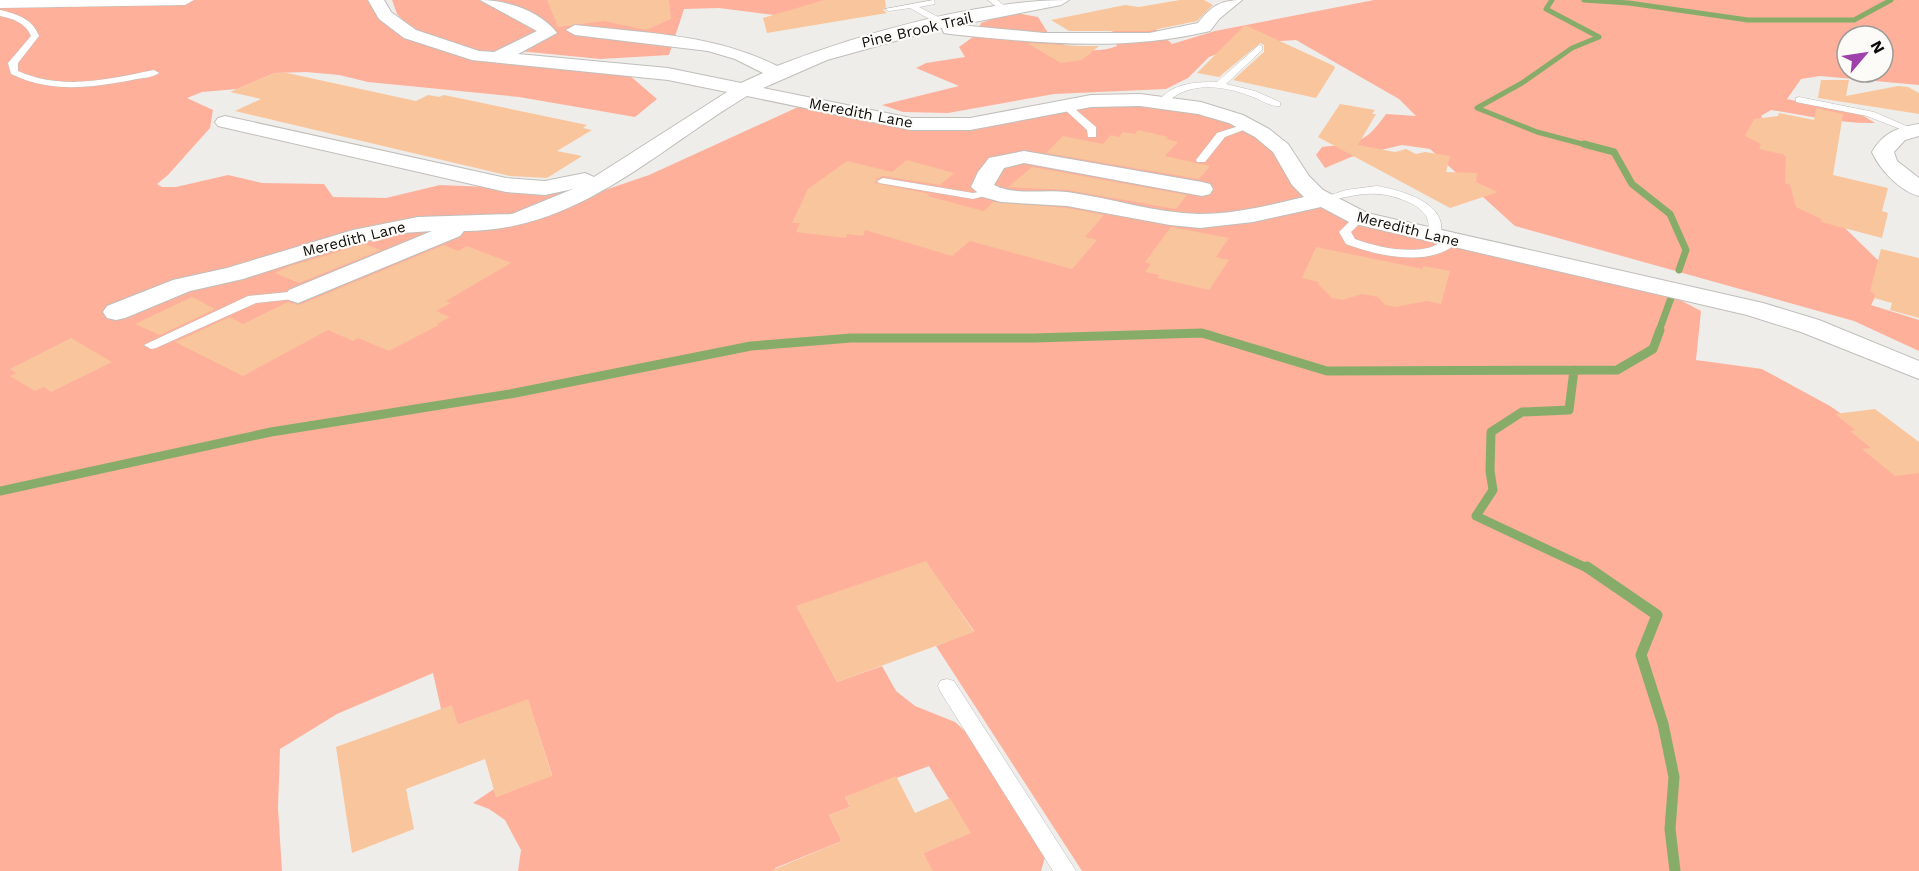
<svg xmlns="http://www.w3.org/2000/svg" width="1919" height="871" font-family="'Work Sans',sans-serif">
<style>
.green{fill:#feb09b;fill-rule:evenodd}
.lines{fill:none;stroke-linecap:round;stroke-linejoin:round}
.stream-far3{stroke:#87ac6a;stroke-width:5}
.stream-far2{stroke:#87ac6a;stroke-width:7}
.stream-far1{stroke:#87ac6a;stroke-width:9}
.stream{stroke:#87ac6a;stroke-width:11}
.building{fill:#f9c59d}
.lane-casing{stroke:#c0beba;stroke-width:1}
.street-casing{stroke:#c0beba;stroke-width:2}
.secondary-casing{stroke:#c0beba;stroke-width:1}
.lane{fill:#fff;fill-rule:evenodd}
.street{fill:#fff;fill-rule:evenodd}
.secondary{fill:#fff;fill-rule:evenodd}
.labels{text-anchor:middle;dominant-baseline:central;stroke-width:4.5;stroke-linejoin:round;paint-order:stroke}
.far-street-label{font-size:15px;fill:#0c0c0a;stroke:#fdfbf7}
</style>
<rect width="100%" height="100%" fill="#efede9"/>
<path class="green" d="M0,0h376l9,15 64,33 173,21 35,30 -22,18 -116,-20 -151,-15 -29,-7 -33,-3 -31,1 -38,16 -35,3 -15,6 26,12 -3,18 -42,47 -11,9 5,3h14l52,-12 34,8 62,1 9,13 53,1 54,-13 159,7 50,-17 160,-73 127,23 188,-25 112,19 105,92 305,71 55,29 -5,49 66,9 68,37 89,61v404h-837l-146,-225 38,-15 -48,-69 -129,44 40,76 45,-16 14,25 19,15 40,16 21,19 69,116 -4,14h-109l-9,-18 47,-20 -41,-67 -84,31 5,10 -21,8 13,26 -67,27 1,3h-258l3,-21 -16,-30 -16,-11 -16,-6 21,-14 2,8 56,-22 -24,-75 -70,25 -17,-16 -8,-36 -96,41 -57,35 -2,59 4,63h-282z
M392,0h457l-75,15 -55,-7 -35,1 -15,46 -68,4 -93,-9 -24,3 -52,-14 -23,-12 -12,-13z
M1374,0h545v85l-99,-9 -19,3 -14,20 75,16 13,8c-36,1 -69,-8 -104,-13l-10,6 47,76 81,79 -18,34 48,15v31l-65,-30 -339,-95 -85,-77 -28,-4 -51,12 -26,11 -9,-13 6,-8c35,-4 43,-3 64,-33l30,2 -17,-17 -103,-59 -30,2 -38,8 -19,7 -21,21 -22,11 -112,5 -106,19 -45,-1 -21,-7 77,-19 -43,-18 10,-5 39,-6 -6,-10 18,-13 4,-11 30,-11 27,5 15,24c22,7 41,14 64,5l-6,-14c33,-14 36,-13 61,12l43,-13zM1847,36h36v36h-36z"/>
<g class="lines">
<path class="stream-far3" d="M1552,0l-6,9 53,28 -27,11 -50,35 -45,25 60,24 53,14
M1584,0l45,3 119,17h106l37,-20"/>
<path class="stream-far2" d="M1584,144l30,8 18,32 38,30 16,36 -7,20
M1659,331l12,-33"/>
<path class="stream-far1" d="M1574,370l-5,40 -47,2 -31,20 -1,39 3,19 -17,26 113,53
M0,491l271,-59 239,-38 241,-48 100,-8h183l168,-5 125,38 290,-1 36,-21 7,-19"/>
<path class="stream" d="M1587,567l70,48 -16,40 22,69 11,53 -4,52 5,42"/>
</g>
<path class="building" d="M547,0h122l2,19 -25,11 -42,-9 -46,6z
M824,0h61l1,7 -3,3 4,3 -120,20 -4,-15z
M1180,0h24l9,5 -16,16 -48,10h-80l-18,-11 74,-15 14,2z
M1245,25l89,41 1,2 -19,30 -83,-18 31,-28v-7l-4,-2 -41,34 -22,-4z
M1027,43l53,3h19l-17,14 -21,3z
M275,73h12l129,28 12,-6 11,2 5,-2 143,30 -4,3 9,2 -35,21 25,5 -35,22 -37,-2 -275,-65 26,-12 -31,-7z
M1821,80h28l-3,16 52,-10 10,1 11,6v21l-101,-16z
M1340,104l35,6 -3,4h4l-18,31 37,7 11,-3 10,5 9,-2 25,4 -4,16 31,1 -1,9 22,10 -48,16 -132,-71z
M1816,108l27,6 -10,61 55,13 -6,23 6,2 -6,25 -61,-16v-3l-25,-12 -6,-22 -5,-2 1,-28 -27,-6 2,-5 -16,-8 9,-17 24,-3 1,-3 35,7z
M1138,130l30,7 -2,2 12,3 -13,14 45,10 -11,13 -153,-26 17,-17 40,8 8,-9 8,2 4,-5 12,2z
M907,160l47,13 -14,12 -57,-9 -7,3 -1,4 55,11 -3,2 57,15 9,-9 74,6 37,7 -19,22 12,3 -25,29 -102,-28 -18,15 -87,-26 -2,6 -16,-2 -1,4 -50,-6 4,-9h-8l16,-34 39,-28 45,11z
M1032,167l155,28 -11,14 -109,-19 -59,-3z
M1171,227l58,11 -13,19 13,3 -20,30 -51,-12 1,-3 -14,-3 6,-8 -6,-2z
M365,244l16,6 -82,33 -24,-10 15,-7z
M444,245l14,6 9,-5 44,17 -65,38 5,2 -15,8 14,6 -13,7 2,1 -50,26 -31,-13 -5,3 -25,-11 -85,46 -68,-34 55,-25 13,7 45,-22 11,3z
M1316,247l107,22v-3l27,5 -9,33 -14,-3 -32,6 -10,-2 -7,-8 -16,-3 -19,6 -11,-2 -14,-14 1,-2 -17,-4z
M1881,249l38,9v60l-29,-8 2,-7 -18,-5 1,-4 -5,-3z
M192,297l23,12 -55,26 -25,-11z
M71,338l41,24 -61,30 -7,-5 -9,4 -25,-15 6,-3 -6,-4z
M1875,409l44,33v31l-24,3 -33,-27 9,-1 -21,-17 5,-1 -20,-16z
M926,561l48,71 -137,50 -41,-76z
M528,699l24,77 -56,21 -11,-38 -79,30 8,40 -62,24 -16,-106 116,-42 6,20z
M896,776l19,37 35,-15 21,35 -48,20 10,18h-163l72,-30 -13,-26 21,-8 -5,-10z"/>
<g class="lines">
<defs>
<path id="lane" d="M934,0l1,4 -16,3 25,13v4h-6l-28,-16 -21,3 -4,-2z
M988,0h9l13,10 -7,2z
M0,10c17,4 33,9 39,26l-21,27v8c45,20 90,8 136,-1l5,3c-7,5 -19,5 -27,7 -43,8 -81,13 -121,-6l-3,-11 23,-27c-5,-13 -19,-18 -31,-20z
M1259,45l3,1v4l-36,34 29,7 25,11v4c-10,1 -20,-7 -30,-10 -28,-11 -62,-15 -85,8l-8,-2c16,-19 36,-20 60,-20z
M1799,97l75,15 44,19 -5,3 -46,-18 -71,-14v-4z
M1062,103h6l28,24v10h-8l-1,-7 -25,-23z
M1245,124l9,2 -29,11 -20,25h-8l-1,-2 21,-27z
M883,178l90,15 17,-3 6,3 -23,6 -94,-16 -2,-2z
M1377,186c24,4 76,18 62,53h-8c-3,-7 -1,-16 -5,-23 -5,-8 -14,-13 -23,-16 -29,-12 -53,-4 -82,3l-6,-3 31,-10z
M1359,215l6,3 -14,14 4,7c22,8 49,14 73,9 10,-3 17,-9 26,-12l6,4c-27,29 -82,16 -114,4l-7,-12 16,-16z
M298,291l5,1v6l-47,5 -100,45 -5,1 -7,-4 104,-49z
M947,679l7,2 122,190h-23l-113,-180 -2,-5 2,-5z"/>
<path id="street" d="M368,0h16l7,12 25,18 63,21 15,1 43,-21 -57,-31c26,0 61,11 77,33l-39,21 150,14 73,15 22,-10 -28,-14 -27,-8 -133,-16 -9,-5 9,-5c69,8 139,9 202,41 85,-33 202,-66 292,-66l-8,5 -102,20 85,8h105l49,-10c13,-17 23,-23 44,-23l-23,19 -9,12c-86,21 -173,12 -260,3l-6,-1 -2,-5 -115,32 -64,28 148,30h59l121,-23 49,-1 61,8 42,13 26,14 19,15 21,32 14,14 44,23 396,90 56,17 100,41v18l-118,-47 -54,-17 -396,-92 -30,-16 -68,15 -53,6 -30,-3 -103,-19 -66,-4 -18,-5 -12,-10 7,-15 11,-14 35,-7 178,31 8,2 3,5 -3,5 -8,2 -178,-33 -20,5 -10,17c21,11 50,4 73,7 44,6 88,21 132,22 36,0 71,-9 105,-17l-12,-12 -19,-33 -18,-15 -26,-14 -31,-9 -58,-8 -49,1 -121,23h-59l-164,-34c-92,55 -169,135 -283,135l-4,5 -162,67 -9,-3 -4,-5 4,-5 143,-59 -30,2 -53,12 -106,34 -53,12 -65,27 -9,2 -9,-2 -4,-6 4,-6 66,-26 54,-12 126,-38 65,-13 94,-3 61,-25 -28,6 -39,-3 -288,-66 -3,-4 3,-4 7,-2 281,62 39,3 40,-8 9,4 133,-85 -59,-12 -196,-20 -68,-22 -25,-19z
M1919,124v12l-14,4 -11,12 3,9 22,17v18c-19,-5 -39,-26 -47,-44 11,-19 26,-25 47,-28z"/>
<path id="secondary" d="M0,0h194l-9,5 -185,3z"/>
</defs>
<use href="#lane" class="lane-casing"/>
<use href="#street" class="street-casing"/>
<use href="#secondary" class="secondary-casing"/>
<use href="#lane" class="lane"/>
<use href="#street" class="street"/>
<use href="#secondary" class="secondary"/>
</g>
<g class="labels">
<g class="far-street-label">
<text transform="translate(917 30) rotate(-13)">Pine Brook Trail</text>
<text transform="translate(861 113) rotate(11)">Meredith Lane</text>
<text transform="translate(1408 229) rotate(14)">Meredith Lane</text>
<text transform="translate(354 239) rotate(-14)">Meredith Lane</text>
</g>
</g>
<g transform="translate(1865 54) rotate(61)"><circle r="28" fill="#fdfbf7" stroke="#9d9b98" stroke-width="1.5"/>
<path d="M0-4.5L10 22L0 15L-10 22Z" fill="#9e41ab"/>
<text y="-9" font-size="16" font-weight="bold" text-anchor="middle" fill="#0c0c0a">N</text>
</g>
</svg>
